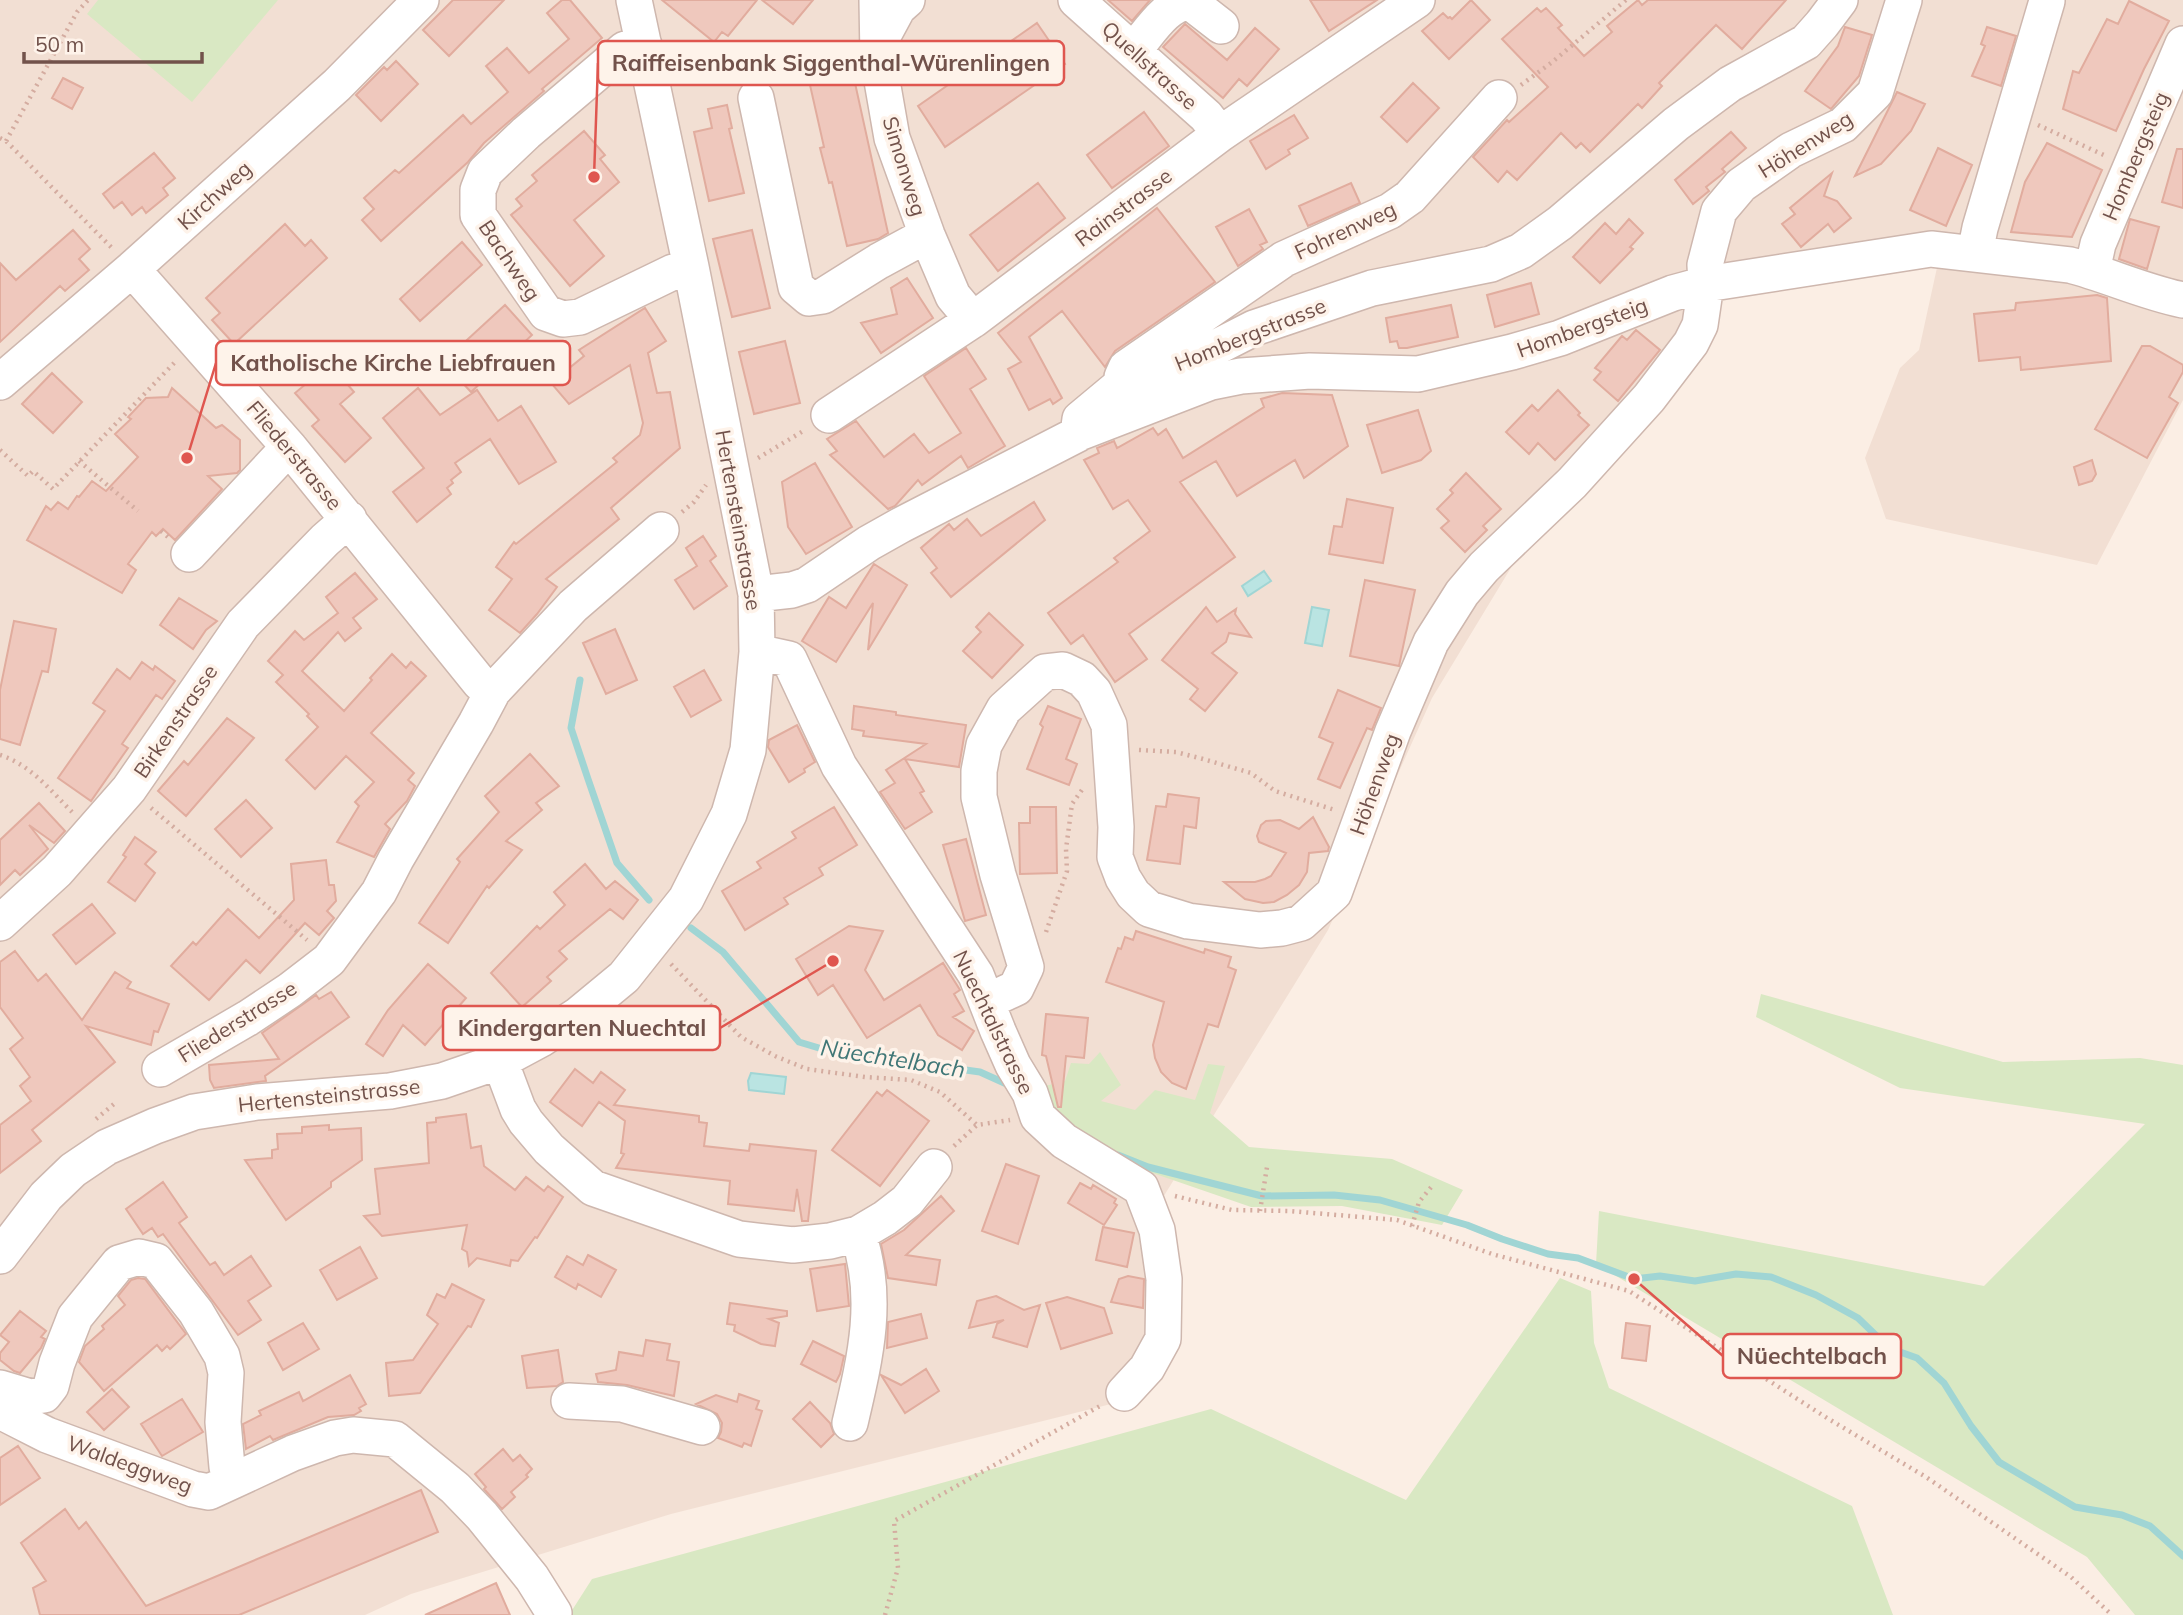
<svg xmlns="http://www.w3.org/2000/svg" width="2183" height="1615" font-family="Mulish,sans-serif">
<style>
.residential{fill:#f2dfd3}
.green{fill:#d9e8c3}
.water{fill:#bae4e2;stroke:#a0d5d4;stroke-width:2}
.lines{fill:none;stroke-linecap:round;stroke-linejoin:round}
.stream{stroke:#a0d5d4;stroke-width:7}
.building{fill:#efc8bd;stroke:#e1ac9e;stroke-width:2}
.minor-casing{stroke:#ceb7ae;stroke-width:38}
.path{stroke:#d4aca0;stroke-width:4.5;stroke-dasharray:2 5;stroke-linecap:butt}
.minor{stroke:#fff;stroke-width:35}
.labels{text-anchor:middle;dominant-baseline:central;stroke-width:7;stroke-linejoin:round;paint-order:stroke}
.street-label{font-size:21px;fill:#72524b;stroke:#fef3ea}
.water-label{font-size:23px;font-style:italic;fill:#407777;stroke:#fef3ea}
.leader{fill:none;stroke:#df564f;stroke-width:2.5}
.callout-dot{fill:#df564f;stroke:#fef3ea;stroke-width:2.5}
.callout{fill:#fef3ea;stroke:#df564f;stroke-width:2.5}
.callout-label{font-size:23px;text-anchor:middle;font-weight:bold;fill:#72524b}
</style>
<rect width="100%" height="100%" fill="#fbeee4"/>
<path class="residential" d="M0,0h2183v400l-86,165 -211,-46 -21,-61 35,-90 19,-18 19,-87 -211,27 -33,69 -182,207 -80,132 -104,232 -166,269 14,133 -29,63 -476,119 -260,80 -46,21h-365z"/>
<path class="green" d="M98,0h180l-86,102 -105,-88z
M1761,994l242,68 137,-4 43,7v550h-48l-48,-58 -491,-293 3,-53 385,75 161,-162 -245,-36 -144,-71z
M1100,1052l21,33 -20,16 34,9 20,-20 40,10 13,-36 17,2 -15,47 39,34 143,12 71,31 -21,35 -100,-19 -91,1 -113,-39 -79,-48 -14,-34 20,-5 6,-18 18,1z
M1560,1278l31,13 3,52 15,45 243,118 41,109h-1324l23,-36 619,-170 195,91z"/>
<path class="water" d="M1264,571l7,10 -23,15 -6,-10z
M1312,607l17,3 -7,36 -17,-3z
M751,1073l35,4 -2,17 -35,-4 -1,-9z"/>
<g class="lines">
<path class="stream" d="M580,680l-9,48 17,51 29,84 32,37
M691,928l32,24 76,90 30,9 151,21 31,14
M1118,1155l30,12 114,29 72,-1 46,5 87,25 35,14 46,15 30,4 56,21 26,-3 35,5 41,-7 35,3 45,18 42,23 31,30 28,10 27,25 27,43 28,36 76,45 47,8 28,11 33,30"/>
</g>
<path class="building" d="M453,0h51l-55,56 -26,-26z
M562,0h8l32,38 -60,51 2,2 -60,52 -16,19 -87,79 -19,-21 12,-11 -10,-11 31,-28 4,3 64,-58 8,9 37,-32 -22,-26 21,-18 22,25 40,-34 -22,-26z
M662,0h95l-29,36 -6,-4 -8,10z
M762,0h51l-20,24z
M1108,0h42l-18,21z
M1310,0h67l-48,31z
M1471,0l19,20 -41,39 -27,-28 21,-18 5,5 2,-1 2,2z
M1638,0l4,5 6,-5h138l-44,49 -26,-24 -57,58 3,3 -20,22 -4,-4 -48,48 -9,-9 -5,5 -15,-15 -44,47 -10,-9 -9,11 -25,-25 34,-37 2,2 39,-35 -46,-48 35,-31 4,4 5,-4 16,17 -4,3 26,28 28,-24 -5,-6z
M2129,1l40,20 -25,48 -28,62 -53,-22 10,-38 6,2 28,-54 11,5z
M1037,23l28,41 -120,83 -27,-41z
M1185,24l42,36 28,-32 24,21 -32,37 -8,-7 -16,19 -60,-51z
M1845,27l27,8 -13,41 -28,33 -26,-18 33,-45z
M1987,27l29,9 -15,50 -29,-10 13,-30 -4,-2z
M396,61l22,23 -37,37 -25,-26 28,-28 3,3z
M853,74l35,159 -10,6 -31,7 -15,-64 -3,1 -9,-35 4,-1 -14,-62z
M63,78l20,10 -11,21 -20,-11z
M1413,83l26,25 -32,34 -26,-25z
M1897,92l28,12 -14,27 -30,33 -26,12z
M727,105l5,23 -3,1 15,64 -35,8 -15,-69 18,-4 -4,-19z
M1144,112l25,34 -57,42 -25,-33z
M1294,115l14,23 -20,12 2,4 -24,15 -16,-28z
M584,131l21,24 -5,4 19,23 -45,38 30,36 -34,30 -59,-71 11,-9 -6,-7 21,-18 -5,-6z
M1731,132l15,16 -24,21 3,3 -19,15 3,4 -16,13 -18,-24z
M2047,143l55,27 -30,67 -61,-5 14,-50z
M1938,148l34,17 -26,61 -36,-16z
M2177,149h6v59l-21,-6z
M154,153l21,25 -12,10 5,7 -22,18 -4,-6 -10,8 -10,-13 -8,6 -11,-14z
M1832,173l-8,23 13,5 14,17 -17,14 -6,-8 -27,23 -19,-23 13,-10 -5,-6z
M1038,183l27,35 -67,53 -28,-36z
M1351,183l9,20 -52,23 -9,-20z
M1157,208l58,74 -100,69 -10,16 -43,-56 -33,26 33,61 -9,6 -3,-5 -21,11 -21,-41 13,-7 -23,-29z
M1249,209l18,33 -7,3 3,4 -25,17 -22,-39z
M1629,219l14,14 -13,14 3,2 -33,34 -27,-26 32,-34 11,11z
M2130,219l29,8 -12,42 -28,-10z
M285,224l20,22 6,-6 16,18 -93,86 -22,-24 8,-7 -14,-15z
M73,230l17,19 -11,10 10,11 -24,21 -5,-5 -60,56v-79l16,17z
M752,230l18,78 -38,9 -19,-78z
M462,242l20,23 -62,56 -20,-22z
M907,278l26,40 -52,35 -20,-30 36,-9 -6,-26z
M1531,283l8,31 -44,13 -8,-32z
M2097,295l10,3 4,63 -90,9 -1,-13 -41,4 -5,-47 41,-4 1,-7z
M505,305l27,30 -61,57 -28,-30z
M1451,305l7,32 -51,11h-8l-2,-7 -7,1 -4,-24z
M645,308l21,33 -18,12 9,40 13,-1 10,56 -69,60 8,11 -73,60 11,8 -20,27 -17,19 -31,-23 23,-31 -16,-12 18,-25 2,2 101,-82 -4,-4 27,-23 3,-12 -13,-58 -61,39 -18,-21 33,-27 -5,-6z
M1636,330l24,20 -42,51 -24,-21 7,-8 -6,-4 27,-32 5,4z
M785,341l15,62 -46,11 -15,-62z
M2142,346h8l33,19v7l-14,25 9,6 -31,55 -52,-29z
M966,348l20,31 -16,10 35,57 -37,22 -7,-12 -39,29 -4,-5 -23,26 -7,3 -58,-54 7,-4 -10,-12 29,-18 28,36 30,-23 15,19 32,-20 -37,-57z
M330,364l24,28 -14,12 31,34 -26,24 -33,-36 7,-6 -24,-27z
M52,373l30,29 -29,31 -31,-29z
M172,388l44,40 6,-3 18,15v30l-3,3 -29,3 14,13 -47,51 -12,-11 -7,7 -4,-4 -24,32 8,6 -14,23 -95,-53 19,-34 5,4 7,-8 10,7 9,-13 2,1 13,-16 14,10 32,-34 -23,-23 16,-15 -3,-2 18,-19 22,-1z
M418,388l22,27 37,-25 21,31 23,-15 35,56 -37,22 -29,-45 -35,24 6,9 -10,8 2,3 -6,5 4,6 -34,28 -24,-30 31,-24 -41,-50z
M1558,390l22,23 -2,2 11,10 -34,35 -17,-17 -9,11 -23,-22 26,-27 6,6z
M1282,393l50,2 16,51 -44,32 -9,-18 -58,36 -21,-35 -36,21 55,75 -106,77 18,25 -32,23 -32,-47 -12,9 -23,-31 70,-51 -4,-4 36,-27 -22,-31 -15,9 -29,-49 15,-7 -2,-5 17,-7 3,7 36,-20 5,7 8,-6 17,29 81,-51 -3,-8z
M1418,410l13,41 -10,9 -39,13 -15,-48z
M2092,460l4,14 -4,7 -13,4 -5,-18z
M815,463l37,64 -46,27 -18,-27 -6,-45z
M1466,473l35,36 -18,17 4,4 -22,22 -24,-24 8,-7 -12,-12 16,-16 -3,-3z
M1347,499l46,9 -10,55 -54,-9 5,-28 8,1z
M1034,502l11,18 -94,77 -20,-24 6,-5 -16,-20 28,-24 5,6 13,-11 14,17z
M703,536l13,20 -6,5 17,25 -33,23 -19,-29 22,-14 -11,-18z
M874,564l33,21 -39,65 5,-47 -37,59 -34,-21 27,-44 17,11z
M355,573l22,26 -24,19 8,10 -16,13 -7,-9 -36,39 42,40 28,-31 -2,-2 22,-24 14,14 5,-6 15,14 -55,57 43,40 -6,7 7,6 -8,15 -22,23 5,5 -16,28 -37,-15 22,-36 -4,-4 19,-20 -28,-26 -31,33 -29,-29 32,-33 -11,-11 2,-2 -33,-32 7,-7 -15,-14 27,-30 9,9 34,-27 -12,-16z
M1365,580l50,10 -16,76 -49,-10z
M179,598l38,23 -11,9 -13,19 -33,-24z
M1206,607l11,15 19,-13 -1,5 16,23 -22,-4 -3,9 -14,11 25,20 -32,38 -15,-12 8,-10 -36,-29z
M989,613l34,32 -31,33 -29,-27 18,-19 -5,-5z
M14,621l42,8 -8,43 -6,-1 -22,74 -20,-6v-49z
M615,629l22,51 -31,14 -23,-51z
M142,662l11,8 2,-4 20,15 -13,18 -6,-4 -34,49 6,4 -37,53 -33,-23 47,-67 -12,-8 24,-34 13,10z
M704,670l17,30 -30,17 -17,-30z
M1338,690l43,18 -9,22 -5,-2 -27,60 -22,-9 15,-36 -14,-6z
M854,706l42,6v3l70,10 -7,42 -54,-8 19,32 -4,2 12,19 -27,17 -25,-37 15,-9 -9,-13 40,-26 -63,-8 1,-5 -12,-2z
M1048,706l33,13 -15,40 11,5 -8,21 -42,-16 16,-42 -3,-3z
M227,718l27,20 -68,78 -28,-25 26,-30 4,4z
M797,725l18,37 -11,7 1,3 -16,10 -21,-35 1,-7z
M530,754l29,32 -23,17 6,7 -36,31 16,9 -33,38 -2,-2 -39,57 -29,-20 41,-61 -3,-3 42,-47 -14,-16z
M1168,794l31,4 -3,30 -12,-2 -4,38 -33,-4 9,-54 10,1z
M246,800l26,28 -31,29 -26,-28z
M39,803l26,28 -11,12 -25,-18 19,24 -28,26 -5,-5 -15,15v-45z
M834,807l23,38 -38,23 4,7 -39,23 4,6 -43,26 -23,-39 39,-23 -4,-6 39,-24 -4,-6z
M1030,807h26l1,66 -37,1 -1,-51h11z
M1313,817l16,30 -1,4 -19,2 -2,19 -8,13 -12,10 -13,7 -11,1 -18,-4 -21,-17h31l10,-3 6,-3 15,-23 -27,-11 -2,-6 4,-11 5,-4 14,-1 19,9z
M135,837l21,15 -11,12 10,9 -20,28 -27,-19 18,-25 -3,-2z
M966,839l20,76 -21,6 -22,-76z
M326,860l3,25h5l2,16 -9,10 7,7 -15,17 -14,-12 -45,50 -14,-13 -37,40 -38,-34 22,-24 3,3 32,-36 31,29 35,-38 -3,-36z
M585,864l21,25 9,-8 23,19 -15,19 -13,-10 -51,42 8,8 -20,18 4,4 -29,26 -31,-34 46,-47 3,3 25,-24 -11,-13z
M92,904l23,29 -39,31 -23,-29z
M849,926l34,5 -18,39 19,30 59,-37 17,27 -6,4 10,17 -11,6 21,14 -12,19 -24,-15 -18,-30 -53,33 -34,-53 -15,10 -22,-36z
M1136,931l68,22 1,-4 26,8 -3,10 8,3 -18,57 -10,-3 -22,65 -14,-6 -11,-11 -6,-14 -2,-13 11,-43 -58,-20 12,-34 3,1 4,-12 8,3z
M15,951l23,30 8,-7 36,46 33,-48 16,10 -4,6 42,16 -11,28 -4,-1 -3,14 -65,-19 29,36 -83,68 9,11 -41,32v-48l31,-24 -11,-15 10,-9 -20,-28 13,-11 -23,-31v-45z
M428,964l38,34 -41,47 -22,-20 -20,31 -17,-12 22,-34z
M331,992l18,25 -84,59 1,5 -52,7 -4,-8 -1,-15 70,-6 -17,-26 54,-38 3,4z
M1046,1014l42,4 -4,40 -18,-2 -5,51h-3l-12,-51 -4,-1z
M575,1069l18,14 8,-11 24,18 -11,15 85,11v6l8,1 -3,23 45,5 1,-7 66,7 -8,70h-6l-5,-32 -3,22 -66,-7 2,-23 -114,-13 8,-14 -3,-1 4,-32 -26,-19 -17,24 -32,-24z
M887,1090l42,31 -49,65 -48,-36 45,-58 5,4z
M466,1114l5,34 10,-2 3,20 31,24 11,-13 18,14 4,-5 15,11 -26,41 -2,-1 -17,24 -7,-1 -1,6 -33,-8 -8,8 -2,-14 -5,-3 5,-24 -85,11 -18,-20 16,-2 -5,-45 54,-6 -2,-40 9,-1v-4z
M329,1125v5l32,-2 1,32 -31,22v5l-45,33 -41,-60 27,-2v-8l6,-1 -1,-15 25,-1v-6z
M1006,1164l33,12 -21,68 -36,-13z
M163,1182l24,35 -8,6 31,42 5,-3 9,13 27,-19 20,30 -23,15 13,19 -23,15 -75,-101 -5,3 -6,-9 -9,6 -17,-25z
M1080,1183l11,6 2,-4 23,14 -2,4 3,2 -13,20 -36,-22z
M941,1196l13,15 -48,44 34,5 -4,25 -48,-7 -7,-34 23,-14z
M1103,1227l31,6 -7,34 -31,-7z
M360,1247l17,31 -40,22 -17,-30z
M588,1255l28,15 -15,27 -23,-13 -2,5 -21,-12 12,-21 16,9z
M845,1264l4,42 -32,5 -7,-42z
M1128,1276l16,3 -1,29 -32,-6 8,-23z
M138,1278l7,1 41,55 -16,15 -3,-3 -5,5 -5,-6 -53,46 -25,-29 6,-16 19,-17 -2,-3 23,-21 -7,-9 13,-16z
M452,1284l32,16 -13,27 -3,-1 -48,67 -31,3 -3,-33 27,-3 25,-36 -11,-9 10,-21 8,4z
M996,1296l28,14 16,-5 -13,42 -34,-10 4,-13 7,-4 -35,8 8,-27z
M1067,1297l37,11 8,25 -51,16 -15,-46z
M730,1303l57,8v5l-18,3 10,4 -4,23 -14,-2 -27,-13 1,-6 -8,-1z
M20,1311l26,20 -5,6 4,2 -4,9 -21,25 -6,-2 -14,-11v-7l9,-11 -9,-7z
M921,1314l6,24 -40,10 1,-26z
M303,1323l16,26 -36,21 -15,-27z
M1626,1323l24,3 -4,35 -24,-3z
M646,1340l24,4 -3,16 12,2 -5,34 -47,-11 -29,-3 -2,-8 20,-4 3,-18 24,4z
M813,1341l31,15 -4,18 -4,8 -35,-18z
M558,1350l5,32 -6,4 -30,2 -5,-32z
M926,1369l13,22 -34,22 -24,-38 20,10z
M350,1375l16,29 -7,4 2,3 -7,4 -26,2 -55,23 -3,-4 -24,13 -3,-25 18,-9 -2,-4 40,-19 4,9z
M112,1389l17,18 -25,23 -17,-18z
M739,1394l20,7 -3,8 6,2 -11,35 -7,-3 -2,4 -24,-9 3,-6 1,-9 -5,-9 -21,-10 20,-9 21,7z
M182,1399l21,33 -41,24 -21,-32z
M810,1402l20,21 4,11 -13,13 -28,-28z
M18,1446l22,32 -40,27v-47z
M503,1449l10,12 7,-6 12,14 -6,6 2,2 -17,15 4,5 -13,12 -18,-20 2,-2 -11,-13z
M421,1490l17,42 -199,83h-199l-7,-27 13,-7 -25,-38 44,-34 14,20 7,-7 60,84z
M496,1583l14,32h-85z"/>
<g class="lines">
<defs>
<path id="minor" d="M877,0l1,58 14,80 35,97 26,61 20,24
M1076,0l130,116 14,18
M644,45l-19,4 -99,84 -41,39 -7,18v25l68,98 17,6 17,-2 93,-45 18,-5
M878,45l20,-37 9,-8
M1134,50c15,-17 32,-47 56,-48l31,24
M756,98l40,189 13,11 14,-2 56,-35 48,-26
M1975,253l5,-25 67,-227
M132,269l157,178 191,236 13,8 -17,32 -80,136 -17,33 -50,68 -39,30 -42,28 -88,51
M2092,271l6,-27 85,-200
M1122,377l4,-9 158,-109 106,-48 20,-14 89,-99
M0,382l132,-113 205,-184 84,-85
M829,415l144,-95 247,-186 197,-134
M1079,433l132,-51 30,-6 69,-5 108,3 94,-22 48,-14 113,-45 33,-9 225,-35 139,16c38,10 74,27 113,35
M189,554l100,-107
M756,594l36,-4 15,-5 62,-42 32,-18 177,-91 2,-15 36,-30 95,-39 43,-22 118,-40 119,-24 30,-13 39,-28 116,-99 54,-40 76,-42 16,-18 18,-24
M757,652l32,7 50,107 137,209 22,56 15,34 17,28 8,24 26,24 77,47 16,42 7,49 -1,60 -16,29 -23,25
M493,691l80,-85 88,-76
M0,923l57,-52 72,-82 114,-165 82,-84 24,-21
M988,1001l28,-13 10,-21 -28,-92 -19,-78v-26l5,-26 20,-36 41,-37 18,-2 19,9 12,13 15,33 7,102 -1,30 8,21 10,16 16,15 39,12 72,9 22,-2 19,-5 33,-30 59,-162 38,-89 31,-49 22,-26 88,-84 77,-85 42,-55 9,-18 6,-41 -1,-19 14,-54 22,-26 50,-35 52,-25 32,-32 29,-93
M500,1061l18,48 8,13 23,27 44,39 146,51 54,6 37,-4 28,-7 27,-16 22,-17 27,-34
M0,1256l46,-60 27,-26 34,-23 48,-21 39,-14 63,-10 133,-11 52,-10 58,-20 41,-22 37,-24 46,-38 62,-78 43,-85 19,-64 9,-98 -1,-58 -65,-327 -57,-267
M0,1388l30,9 14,-2 7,-9 6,-23 18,-46 44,-54 20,-6 17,4 40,51 26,44 4,17 -3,49 4,45 6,14
M569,1401l53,3 80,23
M0,1411l47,24 146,54 16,3 84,-39 42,-15 18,-3 42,4 60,49 27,28 50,62 22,35
M850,1423c15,-64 30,-124 8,-189"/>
</defs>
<use href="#minor" class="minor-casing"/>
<path class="path" d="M1521,85l30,-22 75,-63
M2038,125l68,31
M0,138l6,3 108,109
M6,141l71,-129 11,-12
M0,450l28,26 5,-5 20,18 124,-129
M758,458l47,-28
M79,461l59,50
M682,512l12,-10 12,-17
M161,531l8,7
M1139,750l37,2 27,7 48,14 24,18 60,19
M0,755c31,10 50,35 72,57
M151,808l156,132
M1046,932l21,-61 -1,-22 6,-45 12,-17
M671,964l70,73 34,19 32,13 58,8 46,3 29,12 37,33
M96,1119l18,-15
M954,1146l23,-21 33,-5
M1175,1196l57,14 57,1 108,9 95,34 137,37 198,127 99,59 145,100 41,38
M1260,1211l7,-44
M1412,1226l7,-24 13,-16
M885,1615l13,-47 -4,-47 206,-115"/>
<use href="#minor" class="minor"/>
</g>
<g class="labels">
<g class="street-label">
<text transform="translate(1150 65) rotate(42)">Quellstrasse</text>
<text transform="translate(1805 144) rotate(-32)">Höhenweg</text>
<text transform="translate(2135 156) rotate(-67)">Hombergsteig</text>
<text transform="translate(905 166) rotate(73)">Simonweg</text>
<text transform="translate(214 195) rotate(-42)">Kirchweg</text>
<text transform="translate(1123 207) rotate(-37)">Rainstrasse</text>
<text transform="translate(1345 230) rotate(-25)">Fohrenweg</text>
<text transform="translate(510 260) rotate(56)">Bachweg</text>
<text transform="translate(1582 327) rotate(-20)">Hombergsteig</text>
<text transform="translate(1250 334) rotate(-22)">Hombergstrasse</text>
<text transform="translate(295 455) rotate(50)">Fliederstrasse</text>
<text transform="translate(739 520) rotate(80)">Hertensteinstrasse</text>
<text transform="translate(175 721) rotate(-56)">Birkenstrasse</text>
<text transform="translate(1374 784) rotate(-70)">Höhenweg</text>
<text transform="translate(237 1021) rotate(-32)">Fliederstrasse</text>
<text transform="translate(994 1022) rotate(64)">Nuechtalstrasse</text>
<text transform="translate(329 1095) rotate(-6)">Hertensteinstrasse</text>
<text transform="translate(130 1464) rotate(20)">Waldeggweg</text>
</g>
<g class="water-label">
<text transform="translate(893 1058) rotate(9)">Nüechtelbach</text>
</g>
</g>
<path class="leader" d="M594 177L598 63M187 458L216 363M833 961L720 1028M1634 1279L1723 1356"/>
<g class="callout-dot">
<circle cx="594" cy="177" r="7"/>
<circle cx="187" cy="458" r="7"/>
<circle cx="833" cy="961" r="7"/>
<circle cx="1634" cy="1279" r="7"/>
</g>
<g class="callout">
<rect x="598" y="41" width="466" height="44" rx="7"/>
<rect x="216" y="341" width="354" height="44" rx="7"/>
<rect x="443" y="1006" width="277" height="44" rx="7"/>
<rect x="1723" y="1334" width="178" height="44" rx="7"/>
</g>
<g class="callout-label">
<text x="831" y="71">Raiffeisenbank Siggenthal-Würenlingen</text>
<text x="393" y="371">Katholische Kirche Liebfrauen</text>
<text x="582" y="1036">Kindergarten Nuechtal</text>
<text x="1812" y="1364">Nüechtelbach</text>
</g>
<path d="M24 52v10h178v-10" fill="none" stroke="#72524b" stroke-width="3.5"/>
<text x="35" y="52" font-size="21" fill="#72524b" stroke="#fef3ea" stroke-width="5" paint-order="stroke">50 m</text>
</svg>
